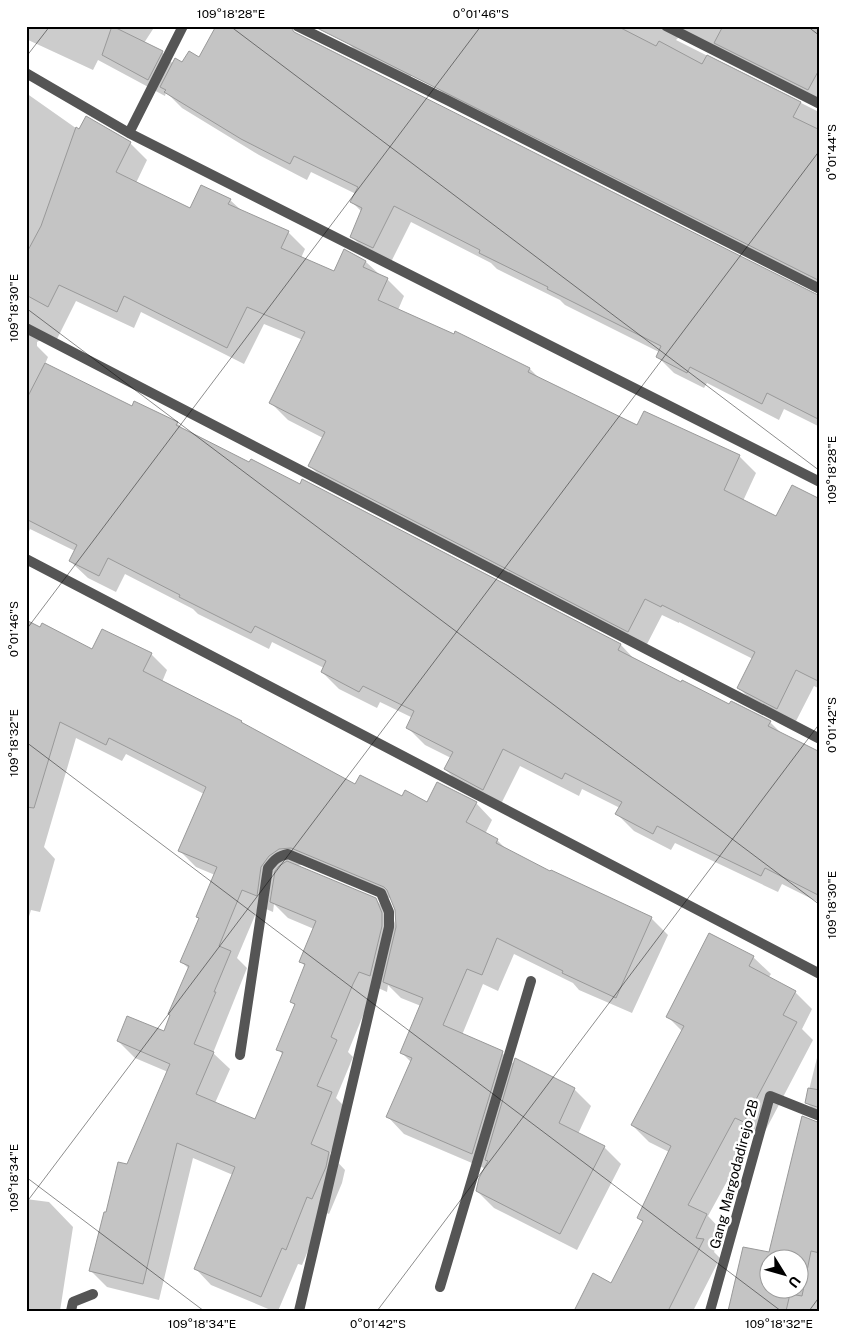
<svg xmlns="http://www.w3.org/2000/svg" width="846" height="1337" font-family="'Public Sans',sans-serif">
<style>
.shadow{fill:#0003;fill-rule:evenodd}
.building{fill:#c4c4c4;stroke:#999;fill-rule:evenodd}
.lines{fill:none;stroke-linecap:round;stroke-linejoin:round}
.minor{stroke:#555;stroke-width:10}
.ticks{fill:none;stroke:#000;stroke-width:1;stroke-opacity:0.45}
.labels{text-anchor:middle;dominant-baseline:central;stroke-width:5;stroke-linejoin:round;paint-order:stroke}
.street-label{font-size:14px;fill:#000;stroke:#fff}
.neatline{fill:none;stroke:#000;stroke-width:2}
.ticks-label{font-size:12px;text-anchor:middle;fill:#000}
</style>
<rect width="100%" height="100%" fill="#fff"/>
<path class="shadow" d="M26,26h129l-11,17 18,9 11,12 10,-1 17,-4 620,238v130l-36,-18 -5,11 -72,-37 -3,5 -30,-15 -17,-17 2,-4 -94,-47 -5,-5 -63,-31 -6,-6 -80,-41 -21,42 -22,-11 -17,-17 11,-24 -10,-10 4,-8 -45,-22 -4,8 -48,-25 -77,-47 -16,-16 -1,4 -67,-36 -5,10 -67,-31z
M435,26l-26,55 -46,-23 -16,-16z
M468,26h352v79l-140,-69 -4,4 141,71h3v177l-368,-186 -16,-16z
M26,93l54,38 50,12 17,17 -11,23 54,27 40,-10 12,11 46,21 17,17 -4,9 34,15 10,-22 21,11 14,13 7,4 17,17 -6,14 57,26 1,-3 74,36 10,10 98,48 101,29 17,17 -13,28 34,17 43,-18v189l-6,-3 -20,39 -38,-20 -17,-17 14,-29 -74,-37v1l-17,-8 -17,33 -318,-165 -17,-17 13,-28 -35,-18 -17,-17 32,-63 -39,-16 -20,40 -103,-52 -7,16 -58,-27 -21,42 -11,-5 -7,4v4l11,11 -3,7 87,44 3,-6 42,21 8,8 65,33 50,22 3,-5 318,164 15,16 94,45 40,16 12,12 38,19v150l-38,-19 -4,8 -103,-49 -4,7 -37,-19 -17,-17 3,-6 -38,-19 -3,7 -59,-30 -20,40 -38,-20 -17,-17 6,-11 -26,-13 -17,-17 5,-10 -33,-16 -3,6 -38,-19 -17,-17 2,-4 -52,-26 -3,7 -71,-35 -5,-5 -68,-35 -9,18 -28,-14 -18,-17 5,-10 -45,-22 -2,5 -2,-1z
M26,621l67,30 58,3 16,16 -5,12 79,40 5,4 110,59 72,19 48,-1 16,17 -7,14 12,6 11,11 43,22 100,45 17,17 -36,78 -53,-23 -6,-7 -59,-29 -16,37 -15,-7 -21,51 40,18 13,12 59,24 17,17 -13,28 26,13 17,17 -44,86 -83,-42 -17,-17 9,-22 -82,-35 -16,-17 23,-55 -9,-9 19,-47 -20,-8 -13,-13 -1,7 -11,-5 -7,14 -21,51 5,5 -17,41 12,12 -18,44 15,16 -3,13 -13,31 -5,-2 -22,53 -4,-1 -20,47h-5l-62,-26 -16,-17 38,-93 -40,-17 -34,142 -52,-13 -16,-16 15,-57 62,-142 -33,-14 -17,-17 46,-8 25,-64 -7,-7 18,-43 -3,-3 18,-41 -19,-8 -16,-16 24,-57 -78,-40 -4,7 -46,-23 -32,109 11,12 -15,53 -9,-2 -5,16zM308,864l84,35 5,10v19l-5,-12 -17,-17 -80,-33zM274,904l14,14 26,11 -14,32 6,6 -15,35 5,4 -18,43 5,6 -28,65 -40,-17 15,-34 -17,-16 34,-85 -10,-10 22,-52 14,6z
M753,957l18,17 -3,4 27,14 17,17 -10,20 11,11 -52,99 -8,-5 -45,82 15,16 -9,20 6,6 -27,53h-117l36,-27 31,-62 -5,-4 31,-66 -20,-10 -17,-17 50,-94 -15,-15z
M820,1046v70l-14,-14z
M820,1124v187h-91l41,-57zM768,1260h30v30h-30z
M26,1199l23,3 24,25 -13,84h-34z"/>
<path class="building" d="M112,26l51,25 -15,29 -46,-25z
M216,26h74l4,6 526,264v124l-53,-27 -5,11 -72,-37 -3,6 -31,-16 5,-11 -114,-57 1,-2 -69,-34 1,-3 -86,-44 -21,42 -23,-11 12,-29 -12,-6 8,-15 -64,-31 -4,8 -49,-25 -77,-47 2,-2 -6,-3 15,-29 7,4 7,-11 10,6z
M313,26h304l39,20 3,-5 43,23 5,-9 94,47 -8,15 27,13v151z
M723,26h97v42l-12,22 -94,-47z
M86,116l45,26 -15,30 74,36 11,-23 30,14 -3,5 61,27 -8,17 53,23 10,-22 22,12 -3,6 25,11 -10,22 76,34 1,-3 75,37 -2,4 109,53 7,-14 96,44 -16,35 52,26 16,-31 28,14v183l-24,-12 -19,39 -40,-21 18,-36 -93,-47 -1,2 -16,-8 -17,33 -320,-166 17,-34 -56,-29 36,-71 -58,-25 -20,41 -103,-52 -7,16 -58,-27 -11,22 -22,-12v-41l15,-28 35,-99 3,2z
M45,363l87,43 2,-5 44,21 -2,3 73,37 2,-3 49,25 2,-5 319,165 -3,6 63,32 1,-2 47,24 2,-3 40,20 -3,5 52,26v144l-55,-28 -4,8 -104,-50 -4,8 -38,-20 7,-12 -57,-29 -3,6 -59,-30 -20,41 -39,-21 9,-17 -47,-24 8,-17 -51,-25 -4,6 -38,-20 5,-11 -71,-35 -4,7 -72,-36 1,-2 -72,-37 -9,18 -30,-15 8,-16 -51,-26v-119z
M26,620l14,7 2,-4 50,26 10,-20 50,24 -9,18 99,50 -1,1 114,62 5,-9 42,21 3,-6 22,12 10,-20 40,20 -11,20 32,17 -2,4 54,28 1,-1 101,47 -36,81 -54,-25 1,-2 -66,-33 -15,37 -15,-6 -24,56 60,26 -31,103 -86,-37 26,-59 -12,-5 23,-55 -40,-16 13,-55 -1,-17 -8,-20 -3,-3 -93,-39 -12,1 -10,7 -8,11 -4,29 -15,-6 -23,56 12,5 -17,41h2l-22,52 20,8 -18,42 59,25 28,-67 -7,-2 19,-46 -5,-2 15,-38 -6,-2 17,-41 -46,-19 5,-31 4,-5 8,-5 89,37 6,15v13l-12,50 -11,-4 -6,12 -22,53 6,3 -20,46 15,6 -21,52 18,8 -3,15 -14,32 -5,-2 -21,53 -4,-2 -21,49 -67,-28 41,-102 -58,-24 -34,141 -54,-13 15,-59h2l12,-50 9,2 43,-100 -53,-23 10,-25 37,15 6,-16 -2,-1 21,-48 -9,-4 19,-44 -3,-1 21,-50 -39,-16 28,-64 -97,-49 -3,7 -46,-23 -26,86 -8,-1z
M709,933l45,23 -5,10 47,25 -13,24 14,7 -53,100 -9,-4 -47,87 19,9 -11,24 8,1 -36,72h-94l19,-38 18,10 32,-62 -6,-3 34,-72 -40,-21 53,-99 -18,-9z
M515,1058l60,30 -16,35 46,23 -45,88 -84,-43 3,-13 9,-17 -3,-1z
M808,1088l12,2v18l-15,-5z
M802,1116l18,7v130l-9,-2 -9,45 -12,-2 -4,17h-58l15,-64 26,5zM768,1260h30v30h-30z"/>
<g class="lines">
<path class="minor" d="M297,26l150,74 373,189
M666,26l154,78
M26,73l103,60 691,349
M129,133l54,-107
M26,328l794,411
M26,559l794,415
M240,1055l28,-187c6,-8 10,-12 20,-14l93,39 8,19v15l-90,384
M440,1287l91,-306
M71,1311l2,-9 20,-8
M710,1311l60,-215 50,20"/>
</g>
<path class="ticks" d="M230,26l590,445M807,26l13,10M26,57l24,-31M26,308l794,597M26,630l455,-604M26,742l755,569M26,1177l178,134M26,1203l794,-1053M377,1311l443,-588M809,1311l11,-15"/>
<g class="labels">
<g class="street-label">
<text transform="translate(734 1174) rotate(-75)">Gang Margodadirejo 2B</text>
</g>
</g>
<rect width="846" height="1337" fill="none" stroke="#ffffff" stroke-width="55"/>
<g transform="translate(784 1274) rotate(127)"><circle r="24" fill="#ffffff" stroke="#999999"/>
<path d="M0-4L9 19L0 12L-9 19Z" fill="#000000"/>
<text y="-8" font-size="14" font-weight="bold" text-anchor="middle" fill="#000000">U</text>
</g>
<rect x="28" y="28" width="790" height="1282" class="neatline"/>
<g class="ticks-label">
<text x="231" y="18">109°18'28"E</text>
<text x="481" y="18">0°01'46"S</text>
<text transform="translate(832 152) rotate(-90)" y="4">0°01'44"S</text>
<text transform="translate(14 308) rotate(-90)" y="4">109°18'30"E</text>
<text transform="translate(832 470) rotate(-90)" y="4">109°18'28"E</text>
<text transform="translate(14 629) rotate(-90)" y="4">0°01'46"S</text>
<text transform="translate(832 725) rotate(-90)" y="4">0°01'42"S</text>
<text transform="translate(14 743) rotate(-90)" y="4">109°18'32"E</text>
<text transform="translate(832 905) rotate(-90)" y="4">109°18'30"E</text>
<text transform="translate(14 1178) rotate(-90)" y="4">109°18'34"E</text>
<text x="202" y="1328">109°18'34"E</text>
<text x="378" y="1328">0°01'42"S</text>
<text x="779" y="1328">109°18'32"E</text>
</g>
</svg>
